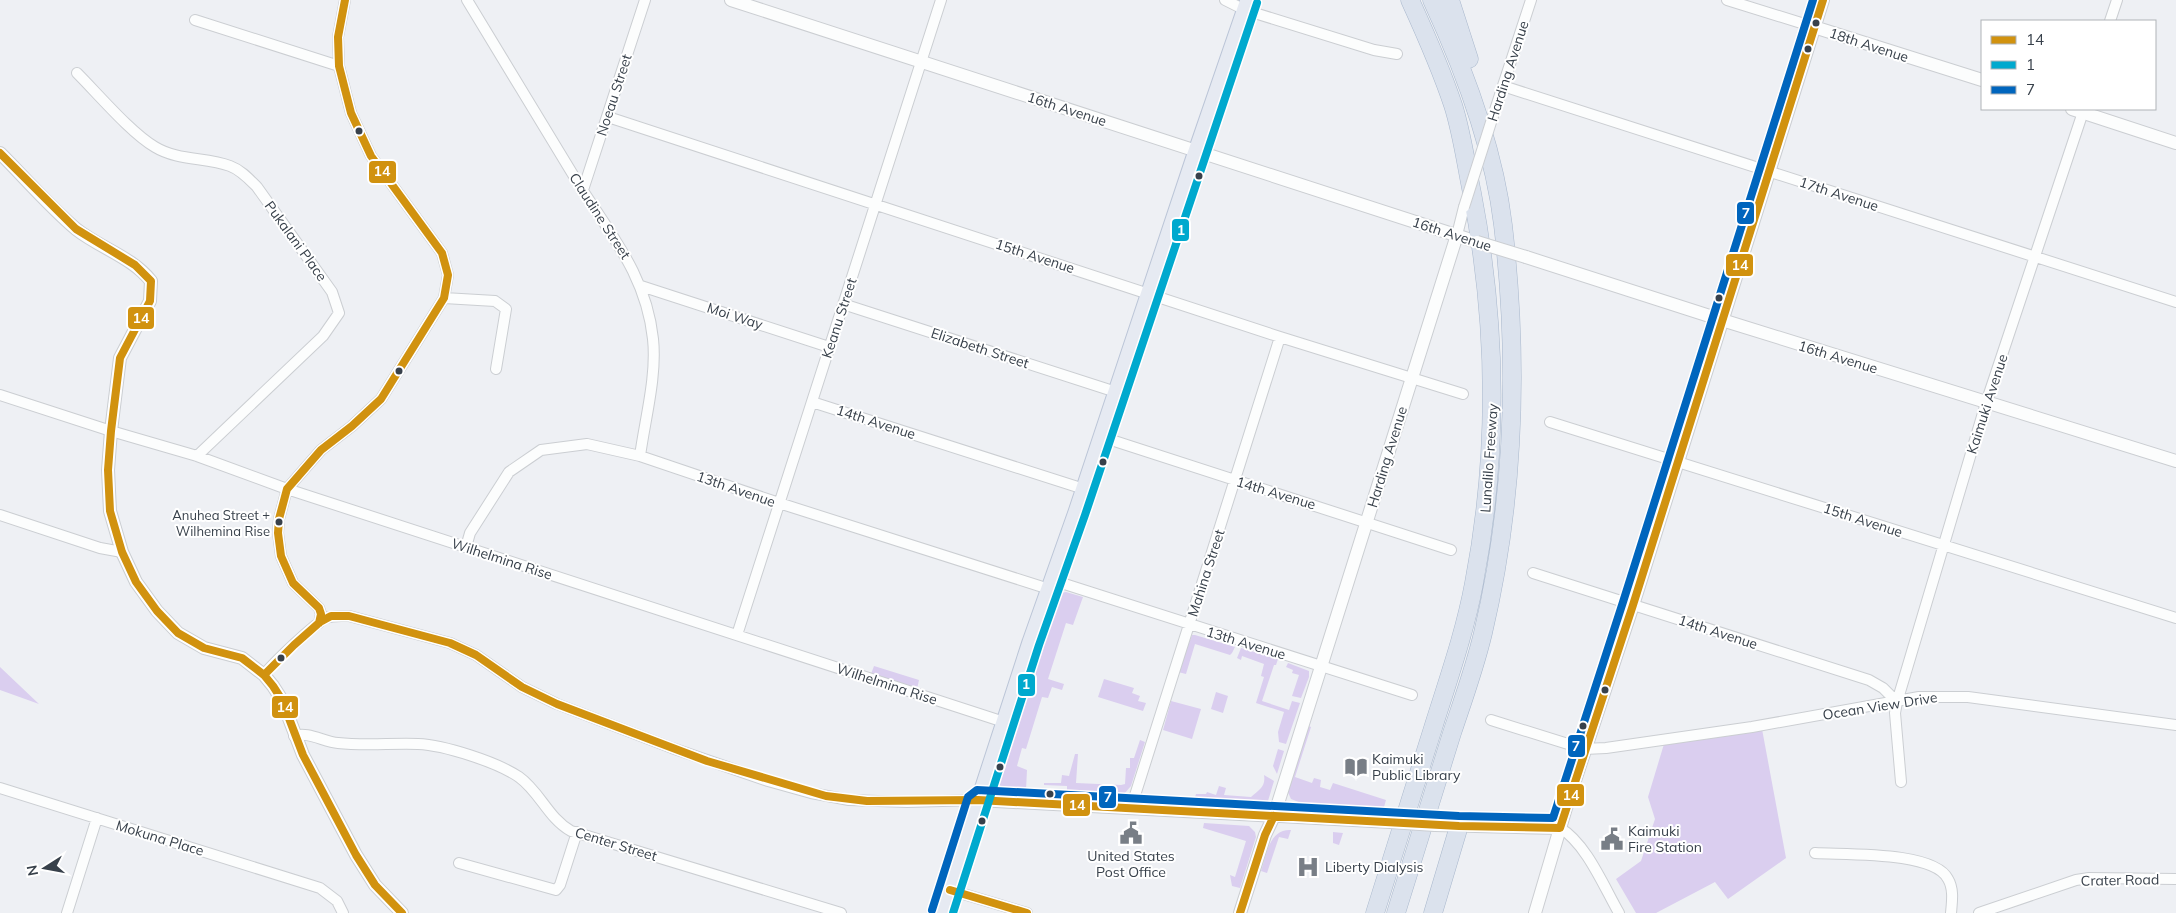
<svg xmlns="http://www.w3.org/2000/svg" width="2176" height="913" font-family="Mulish,sans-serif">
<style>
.green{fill:#daceef}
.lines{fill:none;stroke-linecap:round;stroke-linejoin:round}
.minor-casing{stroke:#cbced2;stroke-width:12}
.tertiary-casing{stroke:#cbced2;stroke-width:14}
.primary-casing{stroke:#bbc5d7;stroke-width:17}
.motorway-casing{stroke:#a8b7cc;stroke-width:19}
.minor{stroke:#fcfdfd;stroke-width:10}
.tertiary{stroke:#fcfdfd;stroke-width:12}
.primary{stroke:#e6eaf2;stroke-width:15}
.motorway{stroke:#dbe2ed;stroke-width:18}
.minor-bridge-casing{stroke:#cbced2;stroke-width:12;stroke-linecap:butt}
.tertiary-bridge-casing{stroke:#cbced2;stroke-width:14;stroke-linecap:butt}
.minor-bridge{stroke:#fcfdfd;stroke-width:10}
.tertiary-bridge{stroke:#fcfdfd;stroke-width:12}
.bus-1-casing{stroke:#fff;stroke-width:11}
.bus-2-casing{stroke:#fff;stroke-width:11}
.bus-3-casing{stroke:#fff;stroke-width:11}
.bus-1{stroke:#d1920f;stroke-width:8}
.bus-2{stroke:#00a9ce;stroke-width:8}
.bus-3{stroke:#0065bd;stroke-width:8}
.bus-dot{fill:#38414b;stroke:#fff;stroke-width:2}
.labels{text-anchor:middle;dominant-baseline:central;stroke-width:4;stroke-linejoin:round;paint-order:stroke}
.bus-label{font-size:13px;fill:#38414b;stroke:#fff;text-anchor:end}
.street-label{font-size:14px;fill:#38414b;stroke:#fff}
.poi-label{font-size:14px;fill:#38414b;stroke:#fff;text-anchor:start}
.line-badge{stroke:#fff;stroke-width:2}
.badge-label{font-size:14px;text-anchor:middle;font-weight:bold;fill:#fff}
</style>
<rect width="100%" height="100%" fill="#eef0f4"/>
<path class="green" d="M1066,592l17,5 -10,28 -7,-2 -18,56 16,5 -2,6 -10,-3 -4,11 -6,-1 -16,52 -4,-1 -5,18 10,4 -1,20 -21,-1 -7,-5 -1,-10 58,-176 5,-5z
M1192,635h3l40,12 -3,6 -2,2 -35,-11 -9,30 -8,-2z
M1241,648l37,11 -2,6h-2l-12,36 27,9 3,-9 8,2 -14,41 -7,-2 -1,-10 6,-20 -28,-9 8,-26 -3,-1 3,-12 -22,-8 -1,4 -4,-2z
M1288,663l21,8v6l-8,21 -9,-2 7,-21 -7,-2 1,-3 -7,-3z
M874,666l45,14 -2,9 -46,-15z
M0,667l39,37 -39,-14z
M1104,679l30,9 -2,5 8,3 -2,5 8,2 -3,8 -45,-14z
M1216,692l12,4 -5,17 -12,-4z
M1171,701l30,8 -9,30 -29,-9z
M1306,725l5,2 -16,50 17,6 2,-5 7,2 -1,7 10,3 3,-7 53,17 -2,7 -83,-4 -10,-4 -4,-9z
M1762,729l24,129 -58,41 -13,-17 -59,31h-20l-20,-34 25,-18 14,-42 -7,-22 16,-53z
M1140,740l5,2 -14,44 -7,8 -57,-1v-7l-23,-1v-2h17l1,-8 7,1 6,-22h3l-2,29 45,2 4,-1 1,-16h4v-10h4z
M1278,749l6,2 -7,23 -4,-8z
M1264,775l10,6 -6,20 -6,5 -69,-2 3,-10h10l1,-2 9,3 3,-9 7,2 -2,7 27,2c8,-7 15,-10 13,-22z
M1204,823l45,3 6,6 1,5 -16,51 -8,-2 -2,-11 5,2 11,-36 -43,-13z
M1291,830l-3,9 -9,-2 -12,36 -6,-2c6,-17 8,-42 30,-41z
M1333,832l10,1 -4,12 -6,-2z"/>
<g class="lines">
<defs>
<path id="minor" d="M467,0c36,59 72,119 108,178 33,54 71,95 78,161 4,37 -8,80 -13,117
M1225,0l20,10 129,40 23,4
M1727,0l87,27
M195,20l144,46
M2110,21l7,-21
M77,73c21,21 54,60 78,74 23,14 51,10 75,19 11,4 19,13 27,21l75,105 7,21 -16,23 -126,120
M1503,86l673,216
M1493,116l38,-116
M608,117l672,220 183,57
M583,190l62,-190
M1457,235l7,-28
M641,286l188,61
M444,298l51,3 11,8 -10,60
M843,304l273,88
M0,395l111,36 86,25 90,33 717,233
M812,402l272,87
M1550,422l626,196
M1102,437l349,113
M0,515l100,33 22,4
M466,547l4,-14 39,-61 32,-22 46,-6 53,12 139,47 270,86
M1533,573l336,107 14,8 14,14
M1052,580l360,115
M319,623l2,-9 -2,-6 -26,-25 -12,-27 -3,-23 1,-14 8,-30 34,-39 31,-24 29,-27 63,-101 4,-23 -6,-22 -71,-97 -20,-43 -12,-47 -1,-29 7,-37
M737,635l204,-635
M264,675c8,-11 50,-51 62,-57 7,-3 15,-2 23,-2l101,27 26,12 46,32 35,17 115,44 96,33 43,12 38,7 58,2 71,-2
M1491,720l93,29 22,-1 146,-21 167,-30h49l208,28
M294,736c14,-5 30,6 44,7 26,3 54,0 80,1 26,1 79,18 101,33 21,15 29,41 52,54l270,82
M1901,782l-6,-69 2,-11 89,-299 98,-294
M0,788l320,100 17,13 6,12
M1131,808l149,-471
M1560,828c26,15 44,59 59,85
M1815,853c30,2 119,-2 133,26 6,10 4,23 3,34
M459,863l97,27 4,-5 17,-53
M950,890l77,23
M67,913l30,-95
M1979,913l97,-33 13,-2 87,1"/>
<path id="tertiary" d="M731,0l746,242
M1814,27l168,53
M2072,109l104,34
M0,153c25,25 49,53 76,76 24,19 56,28 75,52l-1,20 -30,57 -9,73 -3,39 2,41 12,41 14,30 21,29 21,22 26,15 38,10 22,17 9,11 9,14 21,55 53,100 19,30 27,28
M1526,257l196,63 454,141
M978,800l412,22
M1435,825l125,3
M1240,913l25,-78 9,-19 183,-581
M1535,913l31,-105 67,-203 190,-605"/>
<path id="primary" d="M942,913l88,-271 46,-130 118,-355 54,-157"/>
<path id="motorway" d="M1450,0l19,59
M1375,913c19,-62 39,-123 58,-185 15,-48 32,-96 41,-145 25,-130 23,-260 -2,-390 -6,-29 -10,-60 -19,-88 -12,-36 -27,-70 -43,-105
M1396,913c19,-60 37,-120 56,-180 11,-33 23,-66 31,-100 32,-135 36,-270 20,-408 -9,-76 -39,-156 -71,-225
M1433,913l26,-87"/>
</defs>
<use href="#minor" class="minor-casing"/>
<use href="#tertiary" class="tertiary-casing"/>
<use href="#primary" class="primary-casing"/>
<use href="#motorway" class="motorway-casing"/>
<use href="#minor" class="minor"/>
<use href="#tertiary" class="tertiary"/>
<use href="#primary" class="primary"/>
<use href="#motorway" class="motorway"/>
<defs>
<path id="minor-bridge" d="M1464,207l29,-91"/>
<path id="tertiary-bridge" d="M1477,242l49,15
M1390,822l45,3"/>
</defs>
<use href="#minor-bridge" class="minor-bridge-casing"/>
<use href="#tertiary-bridge" class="tertiary-bridge-casing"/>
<use href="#minor-bridge" class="minor-bridge"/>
<use href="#tertiary-bridge" class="tertiary-bridge"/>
<defs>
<path id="bus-1" d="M0,153l76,76 59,36 16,16 -1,20 -30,57 -9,73 -3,39 2,41 12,41 14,30 21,29 21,22 26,15 38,10 22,17 9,11 9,14 21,55 53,100 19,30 27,28
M319,623l2,-9 -2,-6 -26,-25 -12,-27 -3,-23 1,-14 8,-30 34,-39 31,-24 29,-27 63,-101 4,-23 -6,-22 -71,-97 -20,-43 -12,-47 -1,-29 7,-37
M264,675l30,-30 26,-23 11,-6h18l101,27 26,12 46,32 35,17 150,57 119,35 41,5 111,-1 481,26 101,2 73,-223 190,-605
M950,890l77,23
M1240,913l25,-78 9,-19"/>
<path id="bus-2" d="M953,913l86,-268 46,-130 172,-512"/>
<path id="bus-3" d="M932,910l36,-113 9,-7 482,26 94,2 70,-216 190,-602"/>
</defs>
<use href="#bus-1" class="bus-1-casing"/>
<use href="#bus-2" class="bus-2-casing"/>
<use href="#bus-3" class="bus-3-casing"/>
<use href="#bus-1" class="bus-1"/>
<use href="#bus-2" class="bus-2"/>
<use href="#bus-3" class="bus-3"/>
</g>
<defs>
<symbol id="library-bare" viewBox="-9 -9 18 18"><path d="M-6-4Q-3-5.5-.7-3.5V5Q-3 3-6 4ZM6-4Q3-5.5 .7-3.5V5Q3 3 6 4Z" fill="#787e86" stroke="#fff" stroke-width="2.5" paint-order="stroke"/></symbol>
<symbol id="civic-bare" viewBox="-9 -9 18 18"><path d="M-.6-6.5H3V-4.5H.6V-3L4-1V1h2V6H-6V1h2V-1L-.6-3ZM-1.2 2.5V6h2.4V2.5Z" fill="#787e86" stroke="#fff" stroke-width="2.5" paint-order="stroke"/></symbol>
<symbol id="hospital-bare" viewBox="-9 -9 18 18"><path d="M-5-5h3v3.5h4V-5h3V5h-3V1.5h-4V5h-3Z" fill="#787e86" stroke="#fff" stroke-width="2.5" paint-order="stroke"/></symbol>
</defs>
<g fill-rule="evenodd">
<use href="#library-bare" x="1340" y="751" width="32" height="32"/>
<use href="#civic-bare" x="1115" y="817" width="32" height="32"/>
<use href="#civic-bare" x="1596" y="823" width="32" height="32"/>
<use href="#hospital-bare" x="1292" y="851" width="32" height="32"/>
</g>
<g class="bus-dot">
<circle cx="1816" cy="23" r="4.5"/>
<circle cx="1808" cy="49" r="4.5"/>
<circle cx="359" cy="131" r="4.5"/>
<circle cx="1199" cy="176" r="4.5"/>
<circle cx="1719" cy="298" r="4.5"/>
<circle cx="399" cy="371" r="4.5"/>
<circle cx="1103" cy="462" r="4.5"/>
<circle cx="279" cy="522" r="4.5"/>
<circle cx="281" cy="658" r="4.5"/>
<circle cx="1605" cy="690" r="4.5"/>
<circle cx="1583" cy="726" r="4.5"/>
<circle cx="1000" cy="767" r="4.5"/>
<circle cx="1050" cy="794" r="4.5"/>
<circle cx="982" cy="821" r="4.5"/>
</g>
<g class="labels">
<g class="bus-label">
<text x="270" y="515">Anuhea Street +<tspan x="270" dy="16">Wilhemina Rise</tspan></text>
</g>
<g class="street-label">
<text transform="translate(1869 45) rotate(18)">18th Avenue</text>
<text transform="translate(1508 71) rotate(-72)">Harding Avenue</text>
<text transform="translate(614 95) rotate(-72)">Noeau Street</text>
<text transform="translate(1067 109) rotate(18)">16th Avenue</text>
<text transform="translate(1839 194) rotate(18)">17th Avenue</text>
<text transform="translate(600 216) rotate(57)">Claudine Street</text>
<text transform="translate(1452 234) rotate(18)">16th Avenue</text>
<text transform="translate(296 241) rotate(54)">Pukalani Place</text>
<text transform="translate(1035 256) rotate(18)">15th Avenue</text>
<text transform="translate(735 316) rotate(18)">Moi Way</text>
<text transform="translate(839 318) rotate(-72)">Keanu Street</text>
<text transform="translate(980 348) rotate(18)">Elizabeth Street</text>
<text transform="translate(1838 357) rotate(17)">16th Avenue</text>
<text transform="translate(1987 404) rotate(-72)">Kaimuki Avenue</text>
<text transform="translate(876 422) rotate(18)">14th Avenue</text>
<text transform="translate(1387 457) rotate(-73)">Harding Avenue</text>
<text transform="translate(1489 458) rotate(-86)">Lunalilo Freeway</text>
<text transform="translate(736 489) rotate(19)">13th Avenue</text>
<text transform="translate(1276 493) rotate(17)">14th Avenue</text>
<text transform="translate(1863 520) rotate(18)">15th Avenue</text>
<text transform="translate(502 559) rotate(18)">Wilhelmina Rise</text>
<text transform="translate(1206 573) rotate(-72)">Mahina Street</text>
<text transform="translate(1718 632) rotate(18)">14th Avenue</text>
<text transform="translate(1246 643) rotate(17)">13th Avenue</text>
<text transform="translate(887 684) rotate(18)">Wilhelmina Rise</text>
<text transform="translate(1880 706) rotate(-9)">Ocean View Drive</text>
<text transform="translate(160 838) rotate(17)">Mokuna Place</text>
<text transform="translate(616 844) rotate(17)">Center Street</text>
<text transform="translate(2120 880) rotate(-1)">Crater Road</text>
</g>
<g class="poi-label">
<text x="1372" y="759">Kaimuki<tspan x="1372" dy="16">Public Library</tspan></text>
<text x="1628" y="831">Kaimuki<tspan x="1628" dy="16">Fire Station</tspan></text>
<text x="1131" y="856" text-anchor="middle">United States<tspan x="1131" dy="16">Post Office</tspan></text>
<text x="1325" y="867">Liberty Dialysis</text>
</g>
</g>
<g class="line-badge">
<rect x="368" y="160" width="29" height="24" rx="5" fill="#d1920f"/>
<rect x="1736" y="201" width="19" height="24" rx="5" fill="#0065bd"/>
<rect x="1171" y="218" width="19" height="24" rx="5" fill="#00a9ce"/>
<rect x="1725" y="253" width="29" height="24" rx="5" fill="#d1920f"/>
<rect x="127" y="306" width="28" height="24" rx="5" fill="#d1920f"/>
<rect x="1017" y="673" width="19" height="24" rx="5" fill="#00a9ce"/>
<rect x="271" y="695" width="28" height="24" rx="5" fill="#d1920f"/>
<rect x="1567" y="734" width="19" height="24" rx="5" fill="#0065bd"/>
<rect x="1556" y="783" width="29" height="24" rx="5" fill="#d1920f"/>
<rect x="1098" y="785" width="19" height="24" rx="5" fill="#0065bd"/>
<rect x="1062" y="793" width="29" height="24" rx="5" fill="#d1920f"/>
</g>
<g class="badge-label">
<text x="382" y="176">14</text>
<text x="1746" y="218">7</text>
<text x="1181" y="235">1</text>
<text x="1740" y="270">14</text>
<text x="141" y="323">14</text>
<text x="1026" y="689">1</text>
<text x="285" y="712">14</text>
<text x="1576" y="751">7</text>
<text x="1571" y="800">14</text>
<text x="1108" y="802">7</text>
<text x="1077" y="810">14</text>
</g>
<rect x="1981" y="20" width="175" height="90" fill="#ffffff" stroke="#afb3b7"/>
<rect x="1991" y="36" width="25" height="8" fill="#d1920f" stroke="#afb3b7"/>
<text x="2026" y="45" font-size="15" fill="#38414b">14</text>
<rect x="1991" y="61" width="25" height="8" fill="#00a9ce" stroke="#afb3b7"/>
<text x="2026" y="70" font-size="15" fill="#38414b">1</text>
<rect x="1991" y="86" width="25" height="8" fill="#0065bd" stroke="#afb3b7"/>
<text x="2026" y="95" font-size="15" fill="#38414b">7</text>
<g transform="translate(45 868) rotate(259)" stroke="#ffffff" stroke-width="4" paint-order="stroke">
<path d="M0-4L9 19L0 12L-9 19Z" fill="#38414b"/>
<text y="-8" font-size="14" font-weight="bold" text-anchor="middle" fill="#38414b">N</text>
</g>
</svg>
